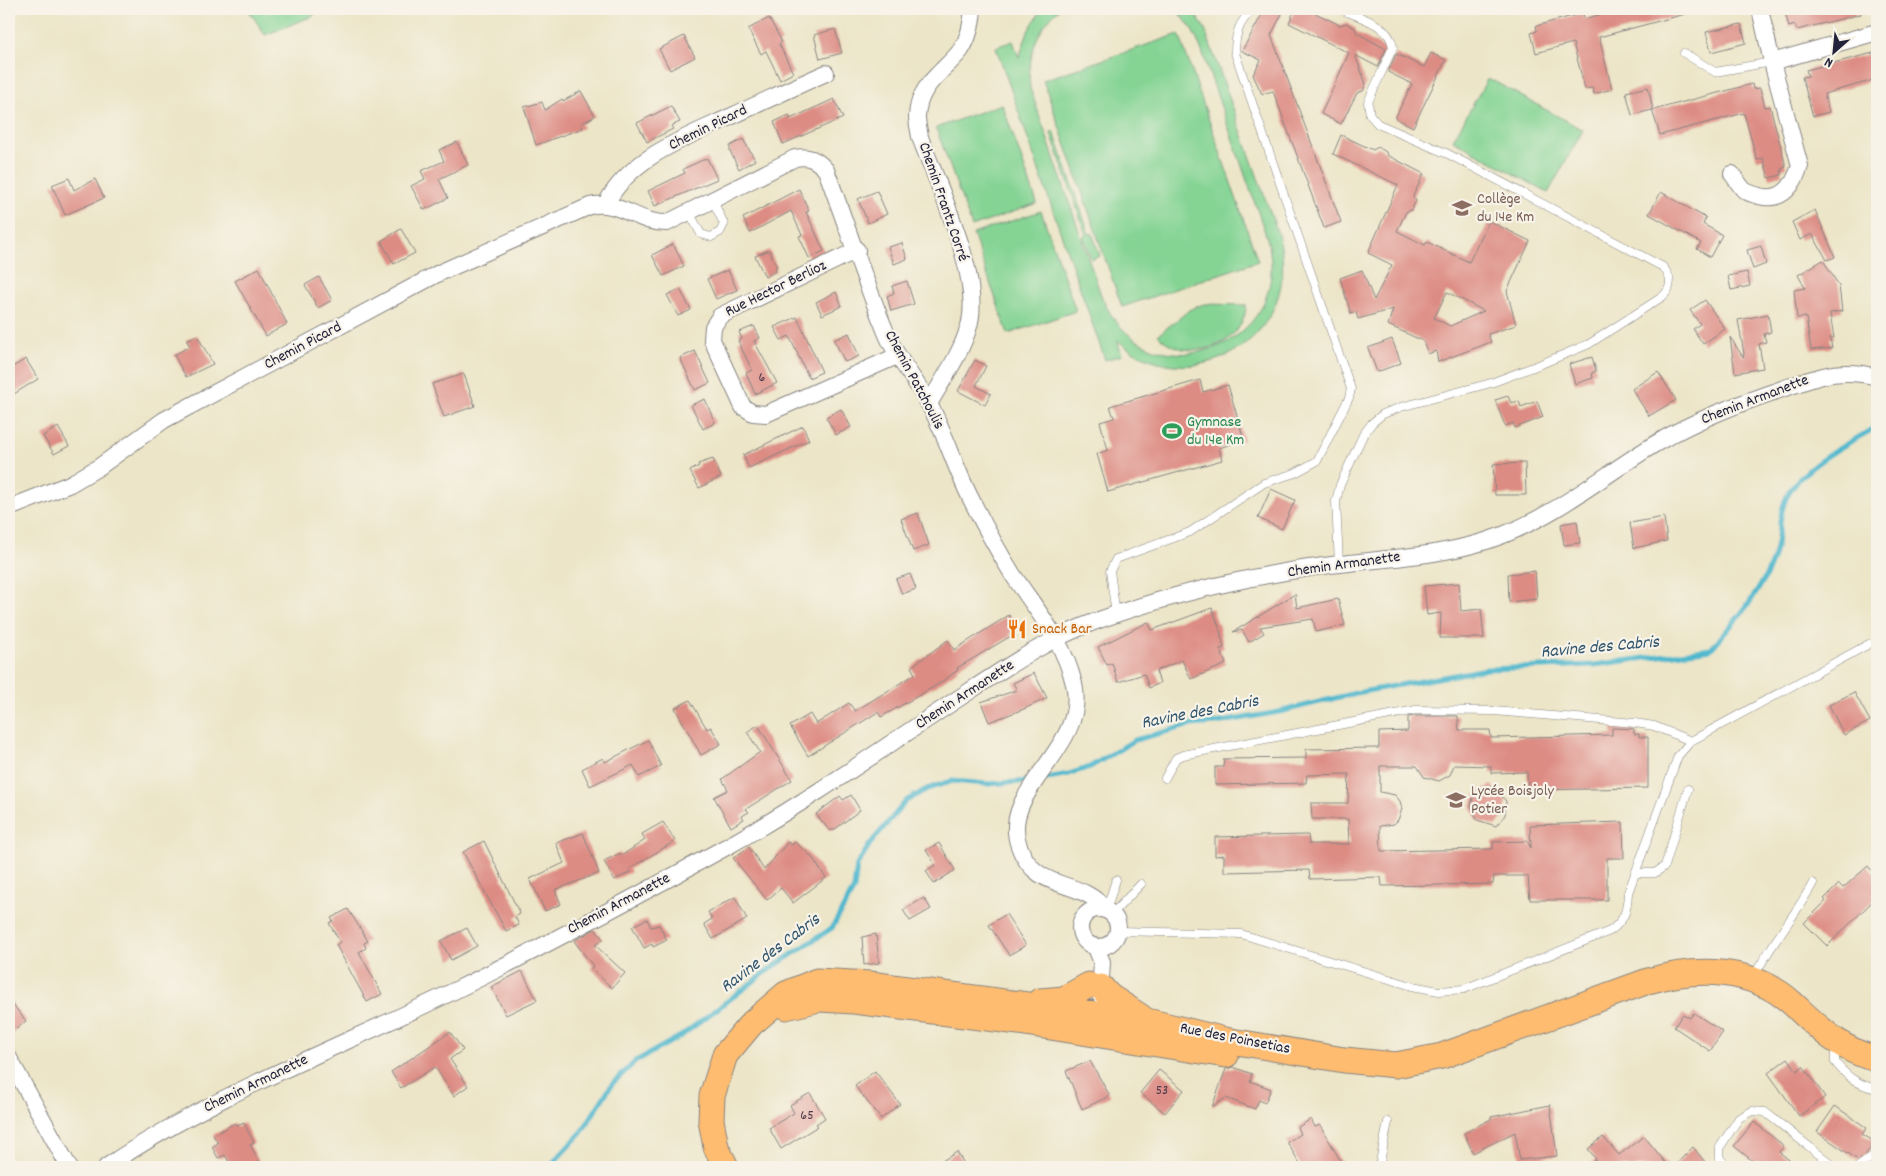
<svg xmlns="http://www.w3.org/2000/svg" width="1886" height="1176" font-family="Dekko,sans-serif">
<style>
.green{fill:#85d494;stroke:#547b68}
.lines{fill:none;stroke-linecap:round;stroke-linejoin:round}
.stream{stroke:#50b8ce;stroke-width:5}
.building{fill:#dd8c84;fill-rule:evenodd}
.lane-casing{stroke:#878481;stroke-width:9}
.street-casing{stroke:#878481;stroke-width:18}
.primary-casing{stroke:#878481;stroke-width:27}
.lane{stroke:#fff;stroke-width:8}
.street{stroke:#fff;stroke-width:16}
.primary{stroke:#febc70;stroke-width:25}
.labels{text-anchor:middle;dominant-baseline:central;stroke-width:4.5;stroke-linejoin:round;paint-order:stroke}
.number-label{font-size:14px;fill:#513c4d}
.street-label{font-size:16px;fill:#22223b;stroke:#f7f3e8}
.education-label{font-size:16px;fill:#785e54;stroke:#f7f3e8;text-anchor:start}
.leisure-label{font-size:16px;fill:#27864d;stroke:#f7f3e8;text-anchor:start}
.food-label{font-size:16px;fill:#c56008;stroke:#f7f3e8;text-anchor:start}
.water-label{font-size:18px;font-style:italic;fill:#32566e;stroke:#f7f3e8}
</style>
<rect width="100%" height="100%" fill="#f7f3e8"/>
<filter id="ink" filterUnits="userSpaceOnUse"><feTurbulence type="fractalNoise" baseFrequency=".02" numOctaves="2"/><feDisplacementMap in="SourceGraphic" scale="10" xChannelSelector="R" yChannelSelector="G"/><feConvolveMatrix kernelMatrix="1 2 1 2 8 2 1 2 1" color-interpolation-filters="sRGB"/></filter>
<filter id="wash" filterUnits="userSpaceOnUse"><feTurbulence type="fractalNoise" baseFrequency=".0096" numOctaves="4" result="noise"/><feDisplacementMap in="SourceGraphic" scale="20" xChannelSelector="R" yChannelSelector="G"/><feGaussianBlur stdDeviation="1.12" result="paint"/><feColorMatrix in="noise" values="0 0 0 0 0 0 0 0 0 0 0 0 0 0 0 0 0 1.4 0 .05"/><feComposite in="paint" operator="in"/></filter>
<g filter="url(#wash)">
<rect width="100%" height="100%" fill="#ece5c7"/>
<path class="green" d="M248,9h70l-5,7 -48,19z
M1042,9h17c-23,20 -32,49 -29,79l71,207c42,107 198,55 166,-57l-67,-192 -10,-20 -15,-17h16l13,18 74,207c29,100 -82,172 -161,106l5,15 -17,5 -109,-313 17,-6 6,17 9,-27z
M1179,34l79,227 -136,46 -79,-227z
M1488,78l95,52 -35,63 -95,-53z
M1002,104l35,99 -65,24 -36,-99z
M1054,132l35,102 3,-1 8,23 -9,3 -8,-22 3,-2 -35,-102z
M1041,211l35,100 -68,23 -35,-100z
M1204,304l42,1c-1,42 -61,60 -88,30l33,-26z"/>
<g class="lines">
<path class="stream" d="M1042,779l27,-5 21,-7 45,-27 55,-15 26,-2 63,-11 77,-19 131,-24 107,-4 117,-16c23,-27 48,-53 61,-87 10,-24 4,-50 19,-73 17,-25 60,-48 86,-62
M549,1167l32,-34 31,-49 24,-23 45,-25 89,-67 62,-41 22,-39 3,-24 13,-21 36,-43 21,-12 25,-8 36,3 43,-3"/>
</g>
<g id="blocks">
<path class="building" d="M1265,9h9l8,5 -11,21 70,187 -17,6 -51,-137 -11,3 -9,-19 8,-15 -19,-9z
M1295,9h12l33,16 6,-2 9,5 2,5 29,16 -8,18 -23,-12 11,29 -3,7 -6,2 -16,31 -20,-10 28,-61 -60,-30z
M1608,9h80l1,4 -90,24 13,52 -18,5 -2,-6 -7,1 -12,-46 -37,10 -5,-20 6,-2 -1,-5 47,-13 1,6 25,-7z
M1798,9h62l1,5 -64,16 -2,-5 -6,2 -4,-15z
M769,18l13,24 -3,2 14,29 -13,7 -14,-29 -5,3 -13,-25z
M1741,24l5,19 -35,9 -5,-20z
M835,29l7,24 -22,6 -6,-24z
M684,36l11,21 -25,13 -11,-21z
M1877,52v27l-53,15 5,18 -16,4 -11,-39 6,-1 -2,-6z
M1431,53l15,7 -33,67 -18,-9 17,-34 -24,-12 8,-18 28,13z
M1752,84l1,5 7,-1 5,19 5,-1 16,61 -5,2 1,6 -13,3 -6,-20 -6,2 -13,-47 -84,22 -8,-25 -20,5 -6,-23 22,-5 5,23z
M581,91l14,25 -14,8 2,4 -47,17 -12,-38 18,-5 3,8 17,-11 1,2z
M834,99l9,19 -60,26 -9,-22 15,-7 1,4z
M671,106l9,16 -9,4 2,3 -26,13 -10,-19z
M1341,135l32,15 5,-3 8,5 1,3 37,19 -11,22 3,5 -5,9 -5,2 -9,19 28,14 2,-3 42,20 20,-41 41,20 -23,50 9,34 -28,9 3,8 -53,20 -2,-11 -8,3 -5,-13 -35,-16 5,-16 -35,10 -2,-7 -5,2 -11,-36 22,-8 12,30 18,-35 -24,-12 30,-68 -65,-31zM1447,292l37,19 -34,15 -16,-8z
M743,139l12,21 -16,9 -9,-18v-5z
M457,142l11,23 -29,14 9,19 -24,12 -13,-24 14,-7 -4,-8 23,-10 -5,-11z
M707,158l10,21 -62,27 -7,-15 37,-18 -2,-4z
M69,178l5,12 21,-11 9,19 -39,17 -13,-30z
M799,189l10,22 -3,1 18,39 -15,7 -10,-22 3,-1 -11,-24 -41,22 -7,-15z
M877,191l10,23 -19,9 -10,-24z
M1661,192l45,26 -3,6 19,11 -12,22 -13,-8 4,-6 -52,-29z
M1815,210l20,47 -8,3 -15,-26 -12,6 -8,-18z
M401,229l14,24 -21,11 -13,-23z
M902,243l5,16 -13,5 -6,-17z
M673,244l11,22 -21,10 -11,-21z
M1761,246l5,18 -13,5 -6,-19z
M769,250l8,17 -2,1 1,3 -11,6 -10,-21z
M1823,260l16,26 3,25 -12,2 4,25h-4l2,10 -21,2 -5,-33 -9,1 -3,-28 11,-2 -7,-13z
M259,268l28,56 -21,12 -31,-55z
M728,270l9,20 -21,9 -9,-20z
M1747,272l3,14 -19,4 -3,-14z
M319,277l13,23 -14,8 -13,-23z
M907,281l7,23 -23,7 -4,-15 7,-3 -2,-7z
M680,289l11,21 -13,6 -11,-21z
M836,292l6,14 -20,9 -6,-13z
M1705,300l20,29 -22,15 -10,-15 7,-5 -10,-14z
M1768,314l3,18 -7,2 2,8 -7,2 4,24 -28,5 -5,-36 13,20 1,-3 -6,-34z
M797,317l25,55 -13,6 -20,-42 -8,4 -7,-13z
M754,326l6,12 -6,3 23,42 -22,11 -9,-21 6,-3 -14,-29 4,-2 -3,-7z
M849,333l10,23 -14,6 -11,-22z
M197,335l16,29 -27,13 -12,-22 16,-9 -4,-6z
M1392,339l9,24 -24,9 -9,-24z
M695,351l15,32 -15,7 -15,-32z
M1592,357l4,14 -4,2 1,5 -18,6 -6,-20z
M26,359l12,20 -29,18v-28z
M975,360l11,6 -10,20 15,8 -6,11 -27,-14z
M1658,372l18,28 -27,16 -17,-27z
M464,374l11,32 -31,11 -12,-33z
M1200,380l3,12 25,-7 16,55 -25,8 3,12 -114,32 -11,-38 11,-4 -8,-28 14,-4 -4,-12z
M1508,396l3,7 8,-2 2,6 16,-6 6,16 -28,11 -2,-5 -8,3 -10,-26z
M705,399l10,24 -12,6 -12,-24z
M841,409l10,18 -15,8 -10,-18z
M803,426l6,14 -60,28 -6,-13z
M58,427l11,19 -15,8 -11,-18z
M713,459l8,18 -22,11 -9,-17 9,-5 -1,-2z
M1525,463l1,32h-31l-2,-31z
M1271,489l24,11 -13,29 -24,-11z
M918,513l11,32 -16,6 -12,-32z
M1664,517l3,24 -33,7 -4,-25z
M1577,521l3,22 -16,2 -3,-21z
M1535,571l2,28 -28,3 -1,-28z
M910,574l6,15 -14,5 -6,-15z
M1459,583l2,28 20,-2 3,29h-44l1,-25 -14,2 -3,-29z
M1295,594l2,14 41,-9 7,26 -29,7 -3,-13 -53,8 4,6 -15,9 -7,-12 -9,2z
M1212,608l7,19 5,21 -4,1 6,15 -35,15 -9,-19 -26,11 4,12 -11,5 -5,-14 -26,8 -6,-19 -5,2 -9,-18 50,-25 4,8z
M1009,615l8,14 -7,5 1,2 -54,32 1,2 -21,15 -56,32 -3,-5 -70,44 -18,-30 20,-12 6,10 33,-21 6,8 60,-37 -4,-7 37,-27 6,10z
M1034,673l13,25 -23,11 -35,13 -8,-20 36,-12 -4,-7z
M1854,692l16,29 -26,14 -15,-30z
M690,700l17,29 4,-2 10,17 -20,11 -26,-47z
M1416,716h42l1,14h31l1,8 121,-3v-7l22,1v5h5v3h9v51l-120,2 -1,-18 -36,1v-7l-37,-1 -4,10 -11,6 -15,-4 -7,-11h-37v26l15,3 5,6 2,8 -4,11 -4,4 -14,2 1,25 112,-2v-7l34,-1 4,7 -1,-23 93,-3 1,36h-17v42h-77l-2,-24h-34l-1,8 -111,2 -1,-9 -71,2 -1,-9 -85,2v-17l-9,1v-19l93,-2 1,9h40l-1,-25h-36l-1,-16h37l1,-29 -42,1 -1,8 -91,2v-18h8l1,-8 82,-1v-9l73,-1v-16l29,-1v-14z
M758,725l34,55 -46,29 3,3 -7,4 2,3 -13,8 -17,-30 14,-7 -6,-11 38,-27 -13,-20z
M648,740l13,26 -22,11 -6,-12 -43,21 -8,-17 21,-11 2,4z
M1491,785l15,16 -1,14 -9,11 -19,-6 -6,-14 2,-8 5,-6z
M851,795l9,15 -26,20h-5l-13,-16 24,-18 3,4z
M663,822l12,19 -46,28 2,3 -17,8 -10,-19 16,-8 1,3 24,-16 -3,-6z
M583,833l16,40 -44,17 6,14 -16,7 -15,-32 34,-16 -8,-20z
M484,841l36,73 -5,3 4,8 -13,6 -43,-79z
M788,842l4,3 3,-3 17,15 14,21 -33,25 -12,-15 -14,12 -34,-42 16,-11 15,23z
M939,843l16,27 -21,14 -8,-13 9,-6 -9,-15z
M1868,866l9,11v20l-50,49 -23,-23 22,-22 -2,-2 15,-15 4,4z
M735,897l12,22 -34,20 -9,-15 8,-5 -4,-7z
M924,898l7,11 -21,12 -7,-11z
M348,909l20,32 -4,2 2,5 -7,4 23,42 -15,8 -31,-57 4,-3 -11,-19 4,-2 -2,-3z
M1006,914l20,31 -17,10 -20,-30z
M647,919l4,8 8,-2 8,15 -14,7 -1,-3 -8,4 -12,-22z
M467,928l10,18 -26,14 -10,-19z
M595,929l8,10 -8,6 30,28 -13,15 -21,-20 2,-2 -19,-25z
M876,934l3,29 -15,2 -2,-28z
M522,971l15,29 -31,15 -15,-28z
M9,1000l17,21 -17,14z
M1694,1013l29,19 -13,19 -36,-24 9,-13 7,4z
M450,1032l13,18 -13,9 18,27 -14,10 -19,-29 -34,21 -10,-16z
M1788,1058l9,13 6,-5 22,31 -26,19 -31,-43z
M1090,1061l20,35 -28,13 -16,-38z
M1233,1067l19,7 -2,7 21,8 -6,14 -6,-3 -4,9 -29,-11 -14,9 14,-38z
M1159,1070l25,20 -19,23 -25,-20z
M875,1071l25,33 -19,15 -26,-33z
M810,1093l15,25 -9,6 2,2 -37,23 -12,-21 25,-15 -4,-8z
M1550,1105l7,51 -37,4 -5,-28 -42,21 -9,-20 27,-14v-2z
M1835,1106l32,22 -5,6 13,8 -8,11 -9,7 -41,-28z
M1311,1119l4,8 5,-2 24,42h-42l-15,-25 14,-8 -3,-7z
M1754,1122l30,24 -5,6 19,15h-38l-26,-21z
M235,1123l2,3 7,-3 10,20 -4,2 10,18 -9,4h-19l-7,-12 -7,3 -6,-11 6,-4 -5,-8z
M1644,1136l25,31h-81l8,-8 -8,-10 15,-12 16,18z
M1693,1147l16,20h-35l10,-11z
M957,1152l9,15h-34z"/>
</g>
</g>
<g filter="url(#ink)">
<use href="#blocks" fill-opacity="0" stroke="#878481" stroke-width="1"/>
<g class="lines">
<defs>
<path id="lane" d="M1684,53l31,19 57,-10
M689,212l12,22 10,3 9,-5 4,-8 -12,-25
M1339,564l-3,-63 4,-16 23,-50 9,-12 11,-9 18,-7 90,-24 50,-19 48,-20 73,-47c11,-10 10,-19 1,-30l-215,-113 -70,-30 -8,-9 -2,-13 25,-55c-3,-23 -35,-30 -53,-38
M1116,615l-6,-44 6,-12 74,-27 74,-49 31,-10 22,-12 32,-63 2,-9 -116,-336c0,-19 4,-31 18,-44
M1165,778l11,-20 7,-3 233,-45 78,1 141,12 19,3 37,15
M1635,873h20l10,-7 23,-77
M1106,910l10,-30
M1112,914l29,-30
M1118,931l123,3 171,52 27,5 25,-2 146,-58c15,-11 17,-20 18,-38l50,-137 13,-15 178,-97
M1753,978c18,-34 42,-62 60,-95
M1835,1046v16c12,15 23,23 42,27
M1379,1167l9,-45
M1729,1167l-9,-8v-12l19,-29 13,-7 13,1 70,55
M1858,1167l19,-14"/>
<path id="street" d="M1760,9l12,53
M1732,174c4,5 8,12 12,16 4,3 9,4 15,6 23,6 34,-9 41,-30l-28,-104 105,-30
M606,204c24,-47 81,-67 126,-88 31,-14 62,-29 94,-43
M857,250l-137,66 -7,11 -1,13 31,67 10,6 13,1 131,-58
M929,404c14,-25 32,-50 40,-78 14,-49 -32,-142 -49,-189 -1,-7 -3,-14 -3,-20 1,-33 27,-45 44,-67 8,-12 11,-28 12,-41
M9,508l61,-24 29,-17 65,-47 275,-147 151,-67c29,-7 48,18 77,17l128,-65c14,-3 22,2 31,12 21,56 39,113 62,167 11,25 29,44 41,67 17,30 26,64 42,95 13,26 27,52 42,76 24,36 51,66 61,109 15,65 -76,105 -55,162 17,48 62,31 87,64
M1080 928a19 19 0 1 1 38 0a19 19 0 1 1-38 0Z
M1098,953l4,9 -2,33
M9,1058l60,109
M106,1167c109,-74 233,-119 352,-178 91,-45 181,-94 270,-143 77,-43 151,-95 225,-144 46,-30 93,-63 146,-82 67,-24 139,-41 210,-52 65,-10 133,-9 194,-33 56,-22 101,-60 152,-91 40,-24 83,-40 127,-55 36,-12 57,-22 95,-12"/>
<path id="primary" d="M1101,987l8,9 32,21
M1040,1001l24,-2 25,-14
M786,1007l33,-8 35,2 165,21 207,33
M726,1167l-10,-20 -5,-27 1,-24 13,-41 26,-31 35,-30 31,-13 53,3 277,37 78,19 119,20 52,5 46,-9 206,-75c49,-14 104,-14 144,22 26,24 49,48 85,56"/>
</defs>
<use href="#lane" class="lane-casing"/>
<use href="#street" class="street-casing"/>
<use href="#primary" class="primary-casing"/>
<use href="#lane" class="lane"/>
<use href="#street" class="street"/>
<use href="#primary" class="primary"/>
</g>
</g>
<defs>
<symbol id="school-bare" viewBox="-9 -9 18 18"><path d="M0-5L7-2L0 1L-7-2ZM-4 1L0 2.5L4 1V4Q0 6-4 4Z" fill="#8d6e63" stroke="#f7f3e8" stroke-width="2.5" paint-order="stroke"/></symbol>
<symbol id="stadium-bare" viewBox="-9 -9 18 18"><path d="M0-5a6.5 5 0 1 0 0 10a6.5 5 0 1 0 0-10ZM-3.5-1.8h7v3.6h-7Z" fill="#2e9e5b" stroke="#f7f3e8" stroke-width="2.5" paint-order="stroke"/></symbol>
<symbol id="restaurant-bare" viewBox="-9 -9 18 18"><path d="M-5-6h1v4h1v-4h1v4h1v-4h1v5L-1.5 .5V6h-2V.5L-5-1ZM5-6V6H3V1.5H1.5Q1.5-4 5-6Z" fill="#e8710a" stroke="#f7f3e8" stroke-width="2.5" paint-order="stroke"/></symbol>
</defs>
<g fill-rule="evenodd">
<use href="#school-bare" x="1448" y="194" width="28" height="28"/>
<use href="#stadium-bare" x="1158" y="417" width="28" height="28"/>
<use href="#restaurant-bare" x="1003" y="615" width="28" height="28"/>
<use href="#school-bare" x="1442" y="786" width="28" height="28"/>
</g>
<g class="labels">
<g class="number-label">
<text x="762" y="378">6</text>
<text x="1162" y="1091">53</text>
<text x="807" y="1116">65</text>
</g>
<g class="street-label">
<text transform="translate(708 128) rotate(-26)">Chemin Picard</text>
<text transform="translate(943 202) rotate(71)">Chemin Frantz Corré</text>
<text transform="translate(776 289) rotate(-26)">Rue Hector Berlioz</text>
<text transform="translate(303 346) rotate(-28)">Chemin Picard</text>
<text transform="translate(914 380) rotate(62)">Chemin Patchoulis</text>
<text transform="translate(1755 400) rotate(-21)">Chemin Armanette</text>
<text transform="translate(1344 565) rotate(-8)">Chemin Armanette</text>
<text transform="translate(965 695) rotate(-33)">Chemin Armanette</text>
<text transform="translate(619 904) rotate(-28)">Chemin Armanette</text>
<text transform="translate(1235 1039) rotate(11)">Rue des Poinsetias</text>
<text transform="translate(256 1084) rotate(-26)">Chemin Armanette</text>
</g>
<g class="education-label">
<text x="1477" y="199">Collège<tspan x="1477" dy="18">du 14e Km</tspan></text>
<text x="1471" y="791">Lycée Boisjoly<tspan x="1471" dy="18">Potier</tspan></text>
</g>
<g class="leisure-label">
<text x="1187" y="422">Gymnase<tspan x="1187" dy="18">du 14e Km</tspan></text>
</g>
<g class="food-label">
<text x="1032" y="629">Snack Bar</text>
</g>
<g class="water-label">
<text transform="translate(1600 648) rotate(-5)">Ravine des Cabris</text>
<text transform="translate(1200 713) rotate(-11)">Ravine des Cabris</text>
<text transform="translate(771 954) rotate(-37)">Ravine des Cabris</text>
</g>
</g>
<rect width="1886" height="1176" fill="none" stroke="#f7f3e8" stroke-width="30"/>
<g transform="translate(1834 52) rotate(207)" stroke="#f7f3e8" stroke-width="4" paint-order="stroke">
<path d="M0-4L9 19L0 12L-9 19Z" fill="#22223b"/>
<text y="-8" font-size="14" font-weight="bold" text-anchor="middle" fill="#22223b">N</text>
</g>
</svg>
